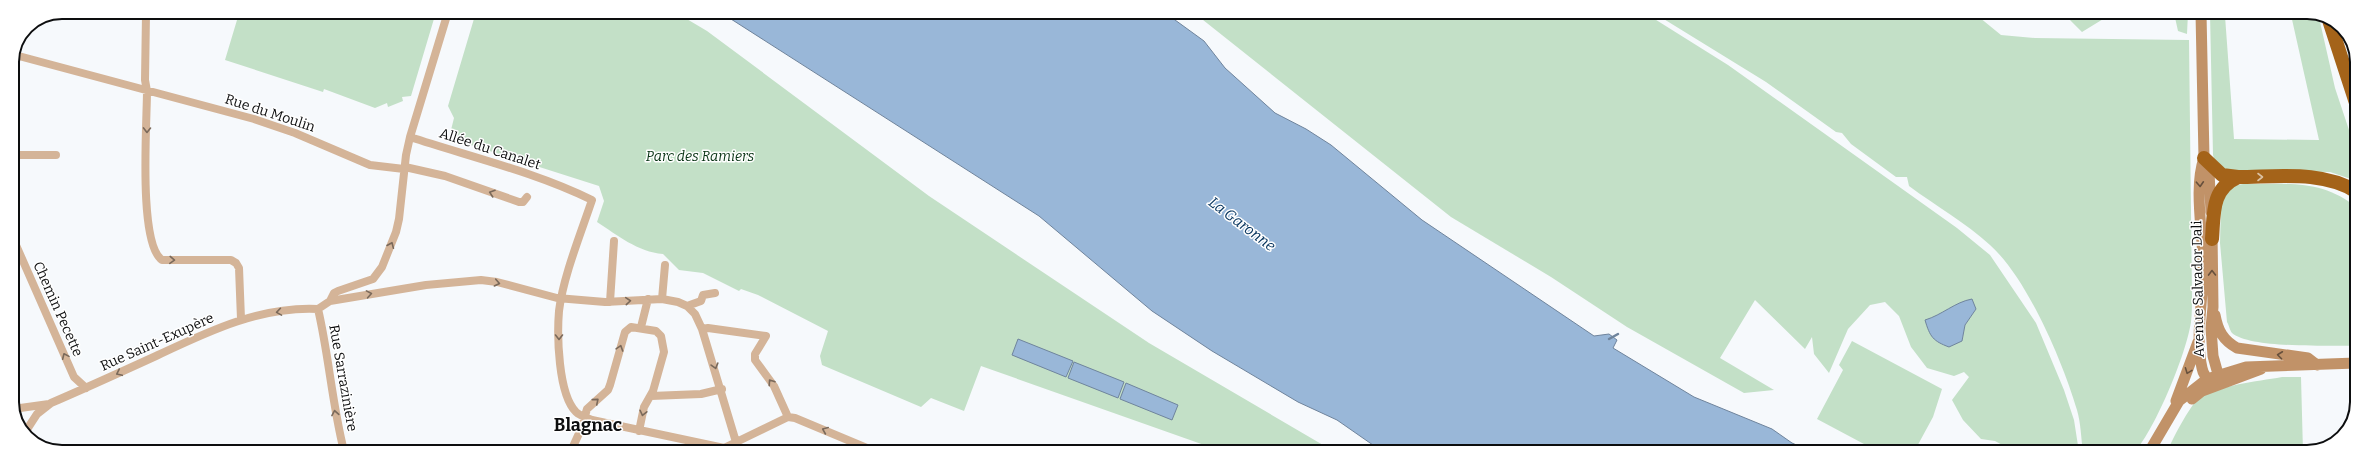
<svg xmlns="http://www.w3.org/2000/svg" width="2369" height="464" font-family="Bitter,serif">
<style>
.green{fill:#c3e0c7;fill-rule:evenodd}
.water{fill:#99b7d8;stroke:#6f849c}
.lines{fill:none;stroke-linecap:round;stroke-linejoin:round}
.stream{stroke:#6f849c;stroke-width:2.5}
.street{stroke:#d4b498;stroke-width:8}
.secondary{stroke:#c19268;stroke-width:11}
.highway{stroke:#a46319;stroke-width:14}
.oneway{stroke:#7a695a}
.oneway2{stroke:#dbc1a3}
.oneway3{stroke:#67503c}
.labels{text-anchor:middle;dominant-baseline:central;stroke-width:3;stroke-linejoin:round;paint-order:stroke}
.street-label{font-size:14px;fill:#0d0e0f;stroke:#fff}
.park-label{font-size:14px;font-style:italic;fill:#083314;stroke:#fff}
.water-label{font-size:15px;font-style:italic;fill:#05335d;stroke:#fff}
.district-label{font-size:18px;font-weight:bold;fill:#0d0e0f;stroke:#fff}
.rim{fill:none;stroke:#0d0e0f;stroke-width:2}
</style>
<rect width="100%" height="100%" fill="#f6f9fc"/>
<path class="green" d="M211,12h225l-25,84 -9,1 1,4 -15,6 -1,-4 -12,5 -51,-19 -1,3 -98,-32 12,-40z
M476,12h199l32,19 222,165 220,147 186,109h-111l-243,-86 -17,45 -33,-13 -10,9 -99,-42 -2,-9 8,-25 -70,-36 -17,-6 -2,2 -36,-18 -24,-3 -16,-16c-25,-2 -46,-19 -66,-32l7,-21 -5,-15 -150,-48 5,-20 -6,-12z
M1193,12l452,1 83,52 229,163 33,27 46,68 28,67 10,30 5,32h-75l2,-5 -11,-6 -14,-2 -18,-19 -11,-20 17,-23 -5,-5 -10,4 -27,-8 -16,-21 -12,-31 -14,-14 -15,3 -22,24 -19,44 -15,-19 -2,-17 -7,12 -50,-49 -35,58 54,32 -30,3 -117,-66 -76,-50 -100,-60zM1952,308l24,1 -11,16 -3,16 -37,-20z
M1654,13h320l27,22 34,3 154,2 3,257c0,8 0,17 -1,25 -5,33 -35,105 -56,130h-52c-2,-14 -2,-28 -6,-42 -14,-48 -50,-132 -87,-165 -24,-22 -54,-39 -81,-59l-2,-9h-11l-45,-33 -9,-11 -6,-1 -70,-50z
M2072,13h41l-31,19 -12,-12 -1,-5z
M2174,13h14l-1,21 -9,-3z
M2210,13h108l17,75 22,66v27l-27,-9 -104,-2 -10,-5 -3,-10zM2291,15l28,125 -85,-1 -9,-123z
M2243,184c42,0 80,-5 114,24l-1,138c-26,-1 -105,3 -124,-13 -2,-2 -3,-8 -5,-11l-7,-79 1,-40 11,-17z
M1852,341l90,48 -9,28 -19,35h-35l-62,-33 26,-49 -4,-5z
M2282,377h19l2,75h-136c3,-9 24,-48 31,-53 24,-15 57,-17 84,-22z"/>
<path class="water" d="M720,12h444l40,29 21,27 50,45 31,16 25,16 91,75 172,116 15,-2 8,6 -4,8 81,49 78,32 20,14 20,9h-429l-46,-32 -39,-18 -86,-51 -60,-40 -113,-95z
M1972,299l4,10 -11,16 -3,16 -13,6c-16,-6 -19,-10 -24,-27 17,-5 30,-18 47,-21z
M1018,339l55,22 -7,16 -54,-22z
M1074,362l50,20 -6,16 -50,-20z
M1126,383l52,22 -6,15 -52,-21z"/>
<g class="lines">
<path class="stream" d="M1609,339l9,-5"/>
<path class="street" d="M146,14l-1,66 2,11c0,31 -9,152 15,169h69l5,3 3,5 2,51
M15,55l239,64 41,14 75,32 34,4
M410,137c61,20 125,35 182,63 -11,33 -29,77 -33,111 -2,24 -1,83 17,101 4,4 11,6 16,8l132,28 64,-31
M12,155h44
M405,167l40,9 74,26h4l4,-5
M12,236l62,141 12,11
M662,299l3,-34
M330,301l96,-16 55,-5 16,2 60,16 48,4 57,-3 16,3 9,4 8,8 7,15 34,113
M610,302l4,-61
M687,306l14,-5 2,-6 12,-2
M318,309l12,-8 4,-8 4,-2 35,-12 9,-12 14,-35 3,-13 7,-64 4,-18 38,-125
M318,309c11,47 14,95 26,142
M641,327l7,-28
M702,329l6,-1 58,8 -11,18v6l19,26 14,31
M651,396l50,-2 21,-5
M13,409l36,-5
M788,417l7,1 79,33
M24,434l13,-20 14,-11c35,-15 70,-31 105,-47 51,-24 104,-50 162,-47
M571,451l10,-22 6,-20 21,-19 2,-5 15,-53 6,-5 25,4 5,5 3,16 -11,39 -9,16 -5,24"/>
<path class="secondary" d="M2201,13l3,145 5,14 2,40
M2204,158c-11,32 0,78 -1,112 0,32 -8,67 -1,98 1,6 5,11 10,15
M2212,232l1,75 -2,21 2,28 5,18 -3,12
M2215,315c3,16 8,25 22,33l71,10 9,7
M2192,399l10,-8 59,-22
M2176,401l22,-59
M2149,452l30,-51 28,-22 39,-12 110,-4"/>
<path class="highway" d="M2329,20l28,86
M2204,158l18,17 16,2
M2212,239c2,-25 -1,-50 26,-62 38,0 85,-7 119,15"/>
</g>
<defs><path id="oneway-chevron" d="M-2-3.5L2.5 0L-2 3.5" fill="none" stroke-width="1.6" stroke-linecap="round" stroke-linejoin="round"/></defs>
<g class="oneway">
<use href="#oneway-chevron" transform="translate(147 130) rotate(91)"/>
<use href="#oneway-chevron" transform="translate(492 193) rotate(-161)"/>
<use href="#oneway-chevron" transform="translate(391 245) rotate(-67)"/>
<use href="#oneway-chevron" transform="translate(172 260) rotate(3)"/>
<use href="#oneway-chevron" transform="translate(497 283) rotate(12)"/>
<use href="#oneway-chevron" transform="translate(369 294) rotate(-10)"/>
<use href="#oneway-chevron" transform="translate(628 301) rotate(-5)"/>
<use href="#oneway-chevron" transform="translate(279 312) rotate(171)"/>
<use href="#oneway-chevron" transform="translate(559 337) rotate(90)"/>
<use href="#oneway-chevron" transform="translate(620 348) rotate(-72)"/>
<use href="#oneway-chevron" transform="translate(65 356) rotate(-114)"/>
<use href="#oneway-chevron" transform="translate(715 366) rotate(74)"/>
<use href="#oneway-chevron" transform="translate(119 373) rotate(155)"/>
<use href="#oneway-chevron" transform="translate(771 382) rotate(-124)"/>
<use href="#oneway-chevron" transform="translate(596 401) rotate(-40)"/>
<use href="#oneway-chevron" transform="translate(335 413) rotate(-100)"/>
<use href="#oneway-chevron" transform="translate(643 413) rotate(103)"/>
<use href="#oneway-chevron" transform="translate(825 430) rotate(-157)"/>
</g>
<use class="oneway2" href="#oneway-chevron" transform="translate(2260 177)"/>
<g class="oneway3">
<use href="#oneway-chevron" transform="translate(2200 184) rotate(87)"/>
<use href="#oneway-chevron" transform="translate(2212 273) rotate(-91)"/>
<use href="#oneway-chevron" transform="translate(2280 355) rotate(-173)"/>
<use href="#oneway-chevron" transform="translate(2188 371) rotate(111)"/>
</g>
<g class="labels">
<g class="street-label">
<text transform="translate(270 113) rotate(18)">Rue du Moulin</text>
<text transform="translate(490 149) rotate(18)">Allée du Canalet</text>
<text transform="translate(2198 289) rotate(-91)">Avenue Salvador Dali</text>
<text transform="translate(58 309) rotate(66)">Chemin Pecette</text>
<text transform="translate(157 342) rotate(-24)">Rue Saint-Exupère</text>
<text transform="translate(343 378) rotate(80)">Rue Sarrazinière</text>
</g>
<g class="park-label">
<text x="700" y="156">Parc des Ramiers</text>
</g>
<g class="water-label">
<text transform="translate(1242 224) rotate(37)">La Garonne</text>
</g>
<g class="district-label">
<text x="588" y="425">Blagnac</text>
</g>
</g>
<path d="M0 0H2369V464H0ZM62 19H2307A43 43 0 0 1 2350 62V402A43 43 0 0 1 2307 445H62A43 43 0 0 1 19 402V62A43 43 0 0 1 62 19Z" fill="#fff" fill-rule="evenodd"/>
<path class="rim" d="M62 19H2307A43 43 0 0 1 2350 62V402A43 43 0 0 1 2307 445H62A43 43 0 0 1 19 402V62A43 43 0 0 1 62 19Z"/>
</svg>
